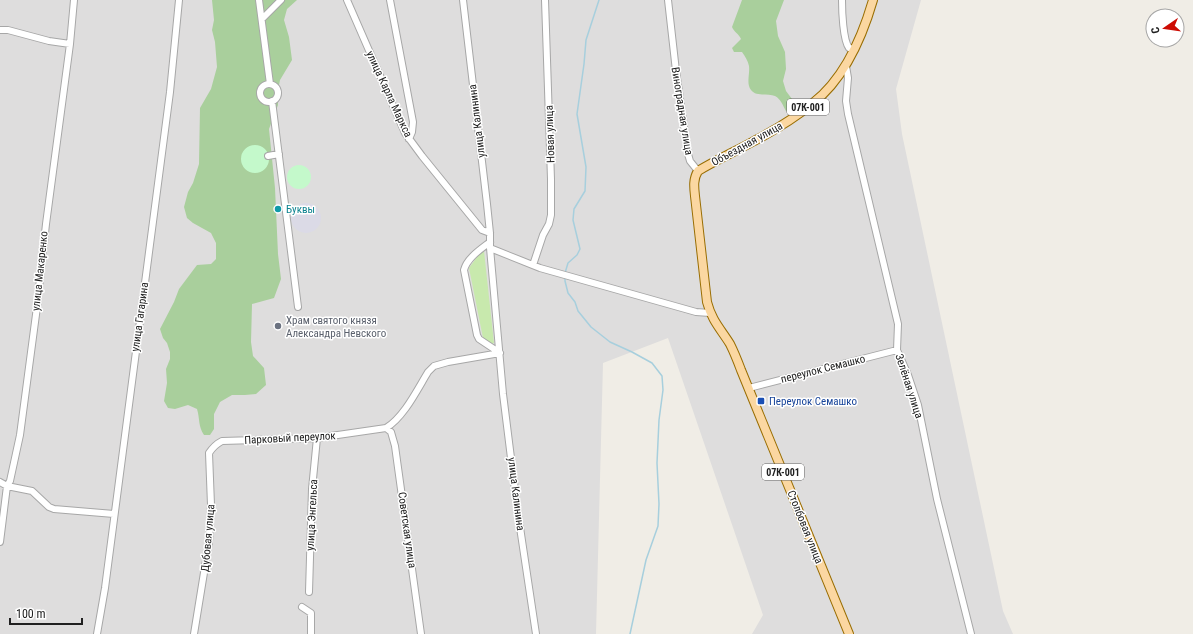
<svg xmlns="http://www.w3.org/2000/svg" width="1193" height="634" font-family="'Roboto Condensed',sans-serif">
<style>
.residential{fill:#dedddd}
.grass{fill:#c8e9ad}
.forest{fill:#a9cf9c}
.park{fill:#c4f9cb}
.plaza{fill:#dbdae6}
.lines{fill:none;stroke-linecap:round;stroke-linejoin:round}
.stream{stroke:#a7cfdd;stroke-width:1.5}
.minor-casing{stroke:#a7a7a7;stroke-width:8}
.major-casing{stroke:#996d02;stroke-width:10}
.minor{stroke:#fff;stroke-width:6}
.major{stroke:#fbd7a1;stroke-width:8}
.culture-dot{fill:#0f9aa8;stroke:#fff;stroke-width:1.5}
.worship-dot{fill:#6b7280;stroke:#fff;stroke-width:1.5}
.transit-dot{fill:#1a4fb4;stroke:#fff;stroke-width:1.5}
.labels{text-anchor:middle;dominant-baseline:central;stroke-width:3;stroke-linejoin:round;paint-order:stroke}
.shield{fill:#fff;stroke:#636363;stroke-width:1}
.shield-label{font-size:10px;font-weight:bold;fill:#202020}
.street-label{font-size:11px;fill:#202020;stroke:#fff}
.culture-label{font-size:11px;fill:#0d838f;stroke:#fff;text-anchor:start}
.worship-label{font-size:11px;fill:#5b616d;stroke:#fff;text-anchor:start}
.transit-label{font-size:11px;fill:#164399;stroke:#fff;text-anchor:start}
</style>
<rect width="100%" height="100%" fill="#f0ede6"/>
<path class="residential" d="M0,0h921l-25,89 6,45 101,477 10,23h-261l11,-19 -95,-277 -65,25 -7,271h-596z"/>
<path class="grass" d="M482,250l2,1 10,92 -3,1 -8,-6 -14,-70z"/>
<path class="forest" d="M212,0h85l-10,9 -3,11 5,17 3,23 -12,20 -2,11v14l-9,24 6,59 3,66 3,25 -7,19 -22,6 -1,38 2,14 11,12 2,17 -10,9 -11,1h-13l-12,7 -6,12v15l-4,6h-6c-6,-9 -4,-16 -7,-26l-9,-4 -13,4 -7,-1 -4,-7 3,-18 -1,-14 4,-10v-7l-3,-9 -4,-5 -3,-9 14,-27 5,-13 18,-24 14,-1 5,-5v-16l-5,-10 -18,-10 -6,-5 -3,-11 4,-15 5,-9 6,-19 1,-56 11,-19 6,-22 -2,-25 -3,-12 2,-10z
M742,0h42l-8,21 2,15 7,16 1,17 -3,12 3,10 6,8 1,7 -1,4 -6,1c-3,-5 -5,-12 -11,-15 -7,-3 -19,1 -24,-6 -5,-6 -1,-16 -2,-24 -1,-5 -4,-10 -7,-14h-8l-2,-4 9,-9c-2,-5 -7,-7 -9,-12z"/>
<path class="park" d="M241 159a14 14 0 1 1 28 0a14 14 0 1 1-28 0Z
M287 177a12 12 0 1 1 24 0a12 12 0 1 1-24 0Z"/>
<path class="plaza" d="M291 218a15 15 0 1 1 30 0a15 15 0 1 1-30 0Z"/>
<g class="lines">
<path class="stream" d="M565,273l3,-10 9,-8 3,-6 -7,-29 1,-11 11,-18 1,-24 -9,-53 7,-50 2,-24 13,-40
M565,277v4l3,12 7,9 3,9 13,16 19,15 22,10 20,11 10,13 1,14 -4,30 -2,43 2,41 -1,22 -12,34 -16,74"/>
<defs>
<path id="minor" d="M259,0l11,84
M347,0l58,133 17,23 60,74 8,3
M390,0l23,122 -1,10 -3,7
M463,0l24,204 3,29v15l13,146 15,120 18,120
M668,0l8,71 12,83 2,7 8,10
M842,0c0,11 1,40 7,48l6,1
M262,19l19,-19
M0,30h8l41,11 21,3
M846,66l2,12 -2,23 2,13 50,210 -1,26 11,25 10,30 19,94 34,135
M260 93a9 9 0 1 1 18 0a9 9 0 1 1-18 0Z
M272,101l26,206
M268,156l11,-2
M490,242c-9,7 -23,16 -26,28l13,65 2,4 21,14
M490,248l50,20 156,44 14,1
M533,265l10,-30 6,-11 2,-9v-36l-6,-179
M749,388l148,-38
M386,428l5,4 4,14 26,188
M0,482l7,4 25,5 17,16 5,2 60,5
M0,542l7,-56 3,-5 10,-46 17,-128 9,-83 24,-180 4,-44
M309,592l3,-103 5,-51
M302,607l9,6v21
M97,634l8,-46 65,-496 9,-92
M194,634l15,-92 2,-37 -2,-52c4,-6 7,-9 13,-12l95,-3 69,-10c18,-11 31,-38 42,-56l6,-6 14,-4 52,-9"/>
<path id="major" d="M849,634l-108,-264c-3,-8 -7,-18 -11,-26 -10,-16 -18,-23 -23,-42l-12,-106c-1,-9 -2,-17 3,-25 18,-11 38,-20 56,-30 21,-11 41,-23 59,-38 32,-25 49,-65 60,-103"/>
</defs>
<use href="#minor" class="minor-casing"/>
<use href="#major" class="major-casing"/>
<use href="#minor" class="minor"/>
<use href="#major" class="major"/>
</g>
<circle class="culture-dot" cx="278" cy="209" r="4"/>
<circle class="worship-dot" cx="278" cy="326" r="4"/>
<rect class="transit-dot" x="757" y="397" width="8" height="8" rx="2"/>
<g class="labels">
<g class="shield">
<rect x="787" y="99" width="42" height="16" rx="3"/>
<rect x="762" y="464" width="42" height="16" rx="3"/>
</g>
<g class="shield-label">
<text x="808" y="107">07К-001</text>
<text x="783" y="472">07К-001</text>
</g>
<g class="street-label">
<text transform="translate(389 94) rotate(65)">улица Карла Маркса</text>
<text transform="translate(682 111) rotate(81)">Виноградная улица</text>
<text transform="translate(477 121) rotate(-97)">улица Калинина</text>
<text transform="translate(550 134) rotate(-92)">Новая улица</text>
<text transform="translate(747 144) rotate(-29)">Объездная улица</text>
<text transform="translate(40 271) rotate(-84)">улица Макаренко</text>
<text transform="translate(140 317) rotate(-82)">улица Гагарина</text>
<text transform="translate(823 369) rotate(-14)">переулок Семашко</text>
<text transform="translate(909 386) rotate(72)">Зелёная улица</text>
<text transform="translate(290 438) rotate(-3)">Парковый переулок</text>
<text transform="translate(516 494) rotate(83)">улица Калинина</text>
<text transform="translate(312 515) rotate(-87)">улица Энгельса</text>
<text transform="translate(805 527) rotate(68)">Столбовая улица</text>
<text transform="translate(407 530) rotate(82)">Советская улица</text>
<text transform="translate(208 538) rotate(-85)">Дубовая улица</text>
</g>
<g class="culture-label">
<text x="286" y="209">Буквы</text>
</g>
<g class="worship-label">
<text x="286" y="320">Храм святого князя<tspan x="286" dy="13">Александра Невского</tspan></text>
</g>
<g class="transit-label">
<text x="769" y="401">Переулок Семашко</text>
</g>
</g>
<g transform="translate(1165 28) rotate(257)"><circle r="19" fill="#ffffff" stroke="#a6a6a6"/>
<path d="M0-3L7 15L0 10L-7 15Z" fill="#cd0b03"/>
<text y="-6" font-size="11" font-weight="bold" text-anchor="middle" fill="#202020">С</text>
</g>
<path d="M10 618v6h72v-6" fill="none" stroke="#202020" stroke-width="2"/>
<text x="16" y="618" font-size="12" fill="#202020" stroke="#ffffff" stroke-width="3" paint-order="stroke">100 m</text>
</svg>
